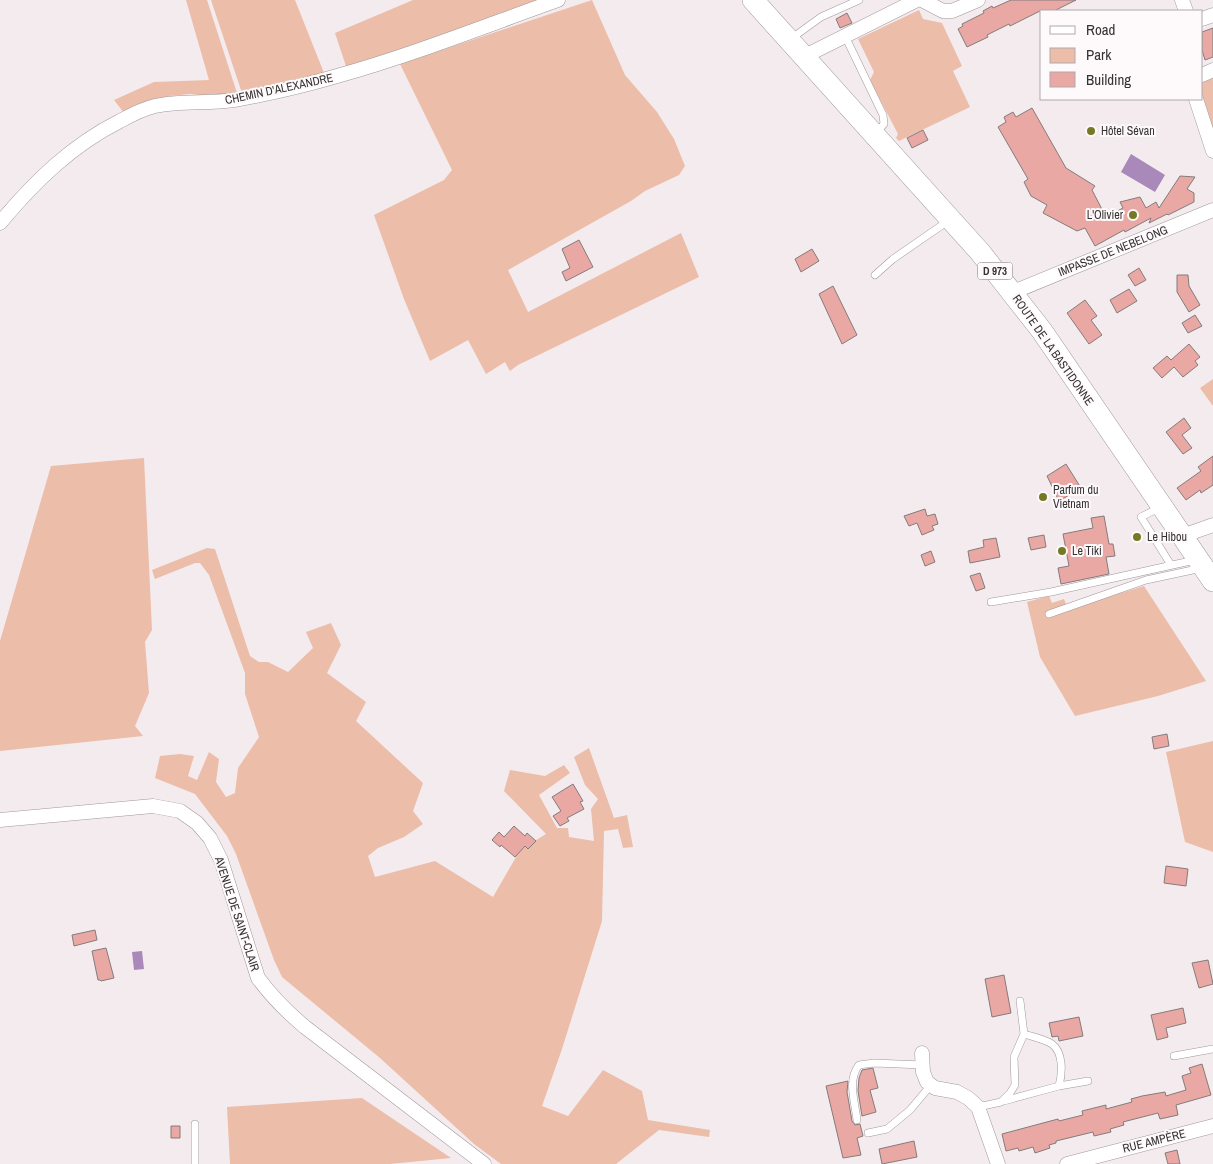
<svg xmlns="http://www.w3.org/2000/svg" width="1213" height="1164" font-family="'Archivo Narrow',sans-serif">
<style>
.green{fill:#ecbda9}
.water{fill:#a989ba}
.building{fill:#eaa8a5;stroke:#847b7b}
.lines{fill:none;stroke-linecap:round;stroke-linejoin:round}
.lane-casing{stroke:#a0989a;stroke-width:8}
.street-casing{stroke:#a0989a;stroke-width:15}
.primary-casing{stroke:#a0989a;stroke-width:22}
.lane{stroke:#fff;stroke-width:7}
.street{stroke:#fff;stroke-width:14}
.primary{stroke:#fff;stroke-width:21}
.poi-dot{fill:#747a24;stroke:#fefafb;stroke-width:2}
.labels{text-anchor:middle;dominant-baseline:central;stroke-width:4;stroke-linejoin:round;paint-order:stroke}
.shield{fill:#fefafb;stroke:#716e6f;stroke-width:1}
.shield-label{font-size:11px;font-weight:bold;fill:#353233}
.street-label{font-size:12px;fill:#353233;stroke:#fefafb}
.poi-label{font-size:12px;fill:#353233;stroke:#fefafb;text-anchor:start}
</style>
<rect width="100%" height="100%" fill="#f4ebee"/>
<path class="green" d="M186,0h21l30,93 -19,4 -28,-3 -21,2 -45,17 -10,-13 40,-18 55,-2z
M211,0h84l29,73 -82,20z
M413,0h127l-193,69 -12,-36z
M592,0l33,75 32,37 17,27 11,27 -6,9 -34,16 -14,10 -123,69 20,42 153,-79 18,44 -181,88 -8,6 -5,-9 -19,12 -18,-34 -38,21 -26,-62 -30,-84 70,-35 8,-10 -52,-106z
M919,10l4,9 19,4 20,43 -9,5 17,36 -71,34 -3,-3 2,-4 -28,-54 4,-8 -16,-33z
M1213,75v64l-6,-12 5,-3 -10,-29v-16z
M1213,379v27l-13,-18z
M144,458l8,172 -7,12 4,51 -14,33 8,10 -143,15v-110l51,-175z
M207,548l8,1 35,107 9,6h9l20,10 25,-24 -7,-16 25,-9 10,22 -14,28 39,29 -10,19 67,62 -10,28 10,13 -19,13 -26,11 -10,8 7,21 60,-16 58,36 27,-47 26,-16 -42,-43 6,-21 35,6 19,-11 6,8 -31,22 18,33h11l1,9 25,4 -3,-32 7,-10 -13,-14 -11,-28 15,-9 25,70 13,-3 6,32 -10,1 -5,-19 -14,2 -2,90 -40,128 -20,57 26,10 35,-46 39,21 6,29 62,10 -1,7 -50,-7 -43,34h-115l-27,-20 -94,-86 -98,-81 -8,-17 -38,-106 -9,-18 -32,-42 -40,-16 5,-22 20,-2 14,2 -6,20 9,4 12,-28 10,7 -3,23 10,15 9,-4 3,-25 21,-31 -14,-43v-21l-36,-98 -9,-12h-5l-40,16 -3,-9z
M1144,586l62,95 -48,15 -83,20 -35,-59 -13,-55 22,-6 3,7 12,-4 4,10z
M1213,741v111l-28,-10 -19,-90z
M362,1098l89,60 -61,6h-160l-3,-57z"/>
<path class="water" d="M1131,154l34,21 -10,17 -34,-20z
M142,951l2,18 -10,1 -2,-18z"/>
<path class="building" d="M1011,0h65l-22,11h-14l-30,15 -1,-2 -22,11 1,2 -21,10 -9,-18 5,-3 -1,-2 22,-11 -1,-2 9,-5 1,2z
M847,13l5,10 -12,5 -4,-9z
M1213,28v29l-8,3 -3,-10v-18z
M1032,108l34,60 29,18 -3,4 14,27 17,-9 -3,-6 20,-5 6,11 10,-6 3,6 21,-32 15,1 -8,12 7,4v9l-26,13 -1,-1 -18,9 2,-5 -26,14 -1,-2 -29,16 -10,-18 -8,3 -34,-18 4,-8 -16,-9 -7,-14 4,-3 -30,-52 8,-5 -2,-5 9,-5 3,5z
M923,130l5,10 -16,8 -5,-10z
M579,240l14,27 -27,14 -4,-9 8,-4 -8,-19z
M812,249l7,12 -18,11 -6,-13z
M1139,268l7,12 -11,6 -7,-11z
M1177,275h11l1,11 11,19 -11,7 -12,-20z
M833,286l24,49 -15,9 -23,-50z
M1129,289l8,12 -20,12 -7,-13z
M1085,300l12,16 -6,4 11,15 -13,9 -22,-31z
M1195,315l7,11 -14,7 -6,-10z
M1189,344l11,13 -5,4 3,4 -15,12 -9,-10 -12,11 -9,-10 14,-12 4,4z
M1184,418l7,10 -9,7 10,13 -9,6 -17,-22z
M1213,456v29l-12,8 -1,-3 -14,10 -9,-12 24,-17 -3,-4z
M1066,464l15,24 -22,13 -12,-25z
M925,509l2,7 8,-2 3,10 -6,2 2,4 -12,5 -5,-12 -8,3 -5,-10z
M1104,516l5,28h4l2,12 -9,1 3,17 -48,10 -3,-16 11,-2 -6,-32 30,-6 -2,-10z
M1044,535l2,12 -15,3 -3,-12z
M996,538l4,19 -30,6 -2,-12 16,-4 -1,-7z
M931,551l4,11 -10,4 -4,-11z
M980,573l5,15 -9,3 -6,-15z
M1167,734l2,12 -15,3 -2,-12z
M573,784l10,17 -3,1 4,7 -17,9 2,3 -9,5 -7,-10 8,-5 -9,-14z
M514,826l11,10 2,-3 9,8 -8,8 -3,-3 -10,11 -14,-12 -1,2 -8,-7 7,-8 5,5z
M1166,866l22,3 -2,17 -22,-3z
M95,930l2,10 -23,6 -2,-11z
M106,948l8,30 -13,3 -1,-1h-2l-6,-29z
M1208,960l5,24 -14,4 -7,-25z
M1004,975l7,38 -19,4 -7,-38z
M1183,1008l3,15 -20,5 2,9 -11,3 -6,-25z
M1079,1017l4,19 -24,5 -1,-5 -6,1 -3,-14z
M1202,1064l9,31 -35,10 2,10 -18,4 -2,-6 -35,9 1,3 -14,4 1,3 -17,4 -1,-4 -37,9v2l-7,2 1,3 -15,5 -2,-6 -14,4 -1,-3 -12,3 -4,-17 56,-15 1,2 24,-6 -1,-4 24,-6v4l26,-7 -1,-3 11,-3 23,-4 1,4 20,-6 -4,-14 9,-3 -2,-5z
M873,1068l5,20 -8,2 6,22 -14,4 -4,-25 1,-13 3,-8z
M848,1081l-1,11 5,29 3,4 5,-1 3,12 -6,2 4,17 -18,3 -17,-72z
M171,1126h9v12h-9z
M914,1141l3,16 -35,7 -3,-15z
M1177,1150l3,14h-12l-3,-11z"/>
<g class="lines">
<defs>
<path id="lane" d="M845,36l38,79 1,9 -8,9
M792,38l29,-21 38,-17
M875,275l18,-16 55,-38
M1159,508l-18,9 30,48
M991,602l60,-10 144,-32
M1049,614l97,-34 56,-12
M1024,1034c9,3 20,5 28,10 12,9 10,30 7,42
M1174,1056l39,-7
M1004,1101l55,-15 29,-5
M978,1107l23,-5 9,-9 5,-8 -1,-28 10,-23 -4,-33
M857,1120c-2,-18 -10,-40 2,-55l15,-2 49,2
M195,1124v40
M868,1133l19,-4 23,-19 21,-25"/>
<path id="street" d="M922,0l21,11h9l26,-11
M1182,0l4,11
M1202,19l11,-4
M805,58l4,-4 108,-54
M1202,75l11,-5
M1196,99l17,52
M0,223c34,-41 72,-78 120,-102 11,-6 22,-12 35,-15 25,-6 53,-2 79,-6 34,-6 69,-14 103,-24 75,-21 148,-50 221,-76
M1013,292l200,-82
M1182,536l31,-11
M0,820l153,-14 27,5 17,12 13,15 11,22 37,118c14,19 29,34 47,49l179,137
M922,1053l1,19 4,10 8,6 22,4 11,6 10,9 20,57
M1067,1164l146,-38"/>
<path id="primary" d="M753,0l227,252 62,79 171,250"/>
</defs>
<use href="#lane" class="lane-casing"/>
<use href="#street" class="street-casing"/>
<use href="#primary" class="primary-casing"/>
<use href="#lane" class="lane"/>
<use href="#street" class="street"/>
<use href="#primary" class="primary"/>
</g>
<g class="poi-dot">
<circle cx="1091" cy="131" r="5"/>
<circle cx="1133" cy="215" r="5"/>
<circle cx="1043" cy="497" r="5"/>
<circle cx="1137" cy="537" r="5"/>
<circle cx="1062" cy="551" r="5"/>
</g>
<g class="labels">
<rect class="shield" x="977.5" y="262.5" width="35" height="17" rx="4"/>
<g class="shield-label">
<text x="995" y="271">D 973</text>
</g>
<g class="street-label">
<text transform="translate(279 89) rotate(-12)">CHEMIN D'ALEXANDRE</text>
<text transform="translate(1113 251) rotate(-22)">IMPASSE DE NEBELONG</text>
<text transform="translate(1053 350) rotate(55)">ROUTE DE LA BASTIDONNE</text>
<text transform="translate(237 914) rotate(72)">AVENUE DE SAINT-CLAIR</text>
<text transform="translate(1154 1141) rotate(-14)">RUE AMPÈRE</text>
</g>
<g class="poi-label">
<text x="1101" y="131">Hôtel Sévan</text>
<text x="1123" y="215" text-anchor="end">L'Olivier</text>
<text x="1053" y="490">Parfum du<tspan x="1053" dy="14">Vietnam</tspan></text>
<text x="1147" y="537">Le Hibou</text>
<text x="1072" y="551">Le Tiki</text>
</g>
</g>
<rect x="1040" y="10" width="162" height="90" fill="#fefafb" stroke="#aeaaab"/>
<rect x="1050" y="26" width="25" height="8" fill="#ffffff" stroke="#aeaaab"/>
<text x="1086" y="35" font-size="15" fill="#353233">Road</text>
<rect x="1050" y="48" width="25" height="15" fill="#ecbda9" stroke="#aeaaab"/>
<text x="1086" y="60" font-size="15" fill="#353233">Park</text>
<rect x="1050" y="72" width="25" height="15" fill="#eaa8a5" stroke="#aeaaab"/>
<text x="1086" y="85" font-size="15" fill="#353233">Building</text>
</svg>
